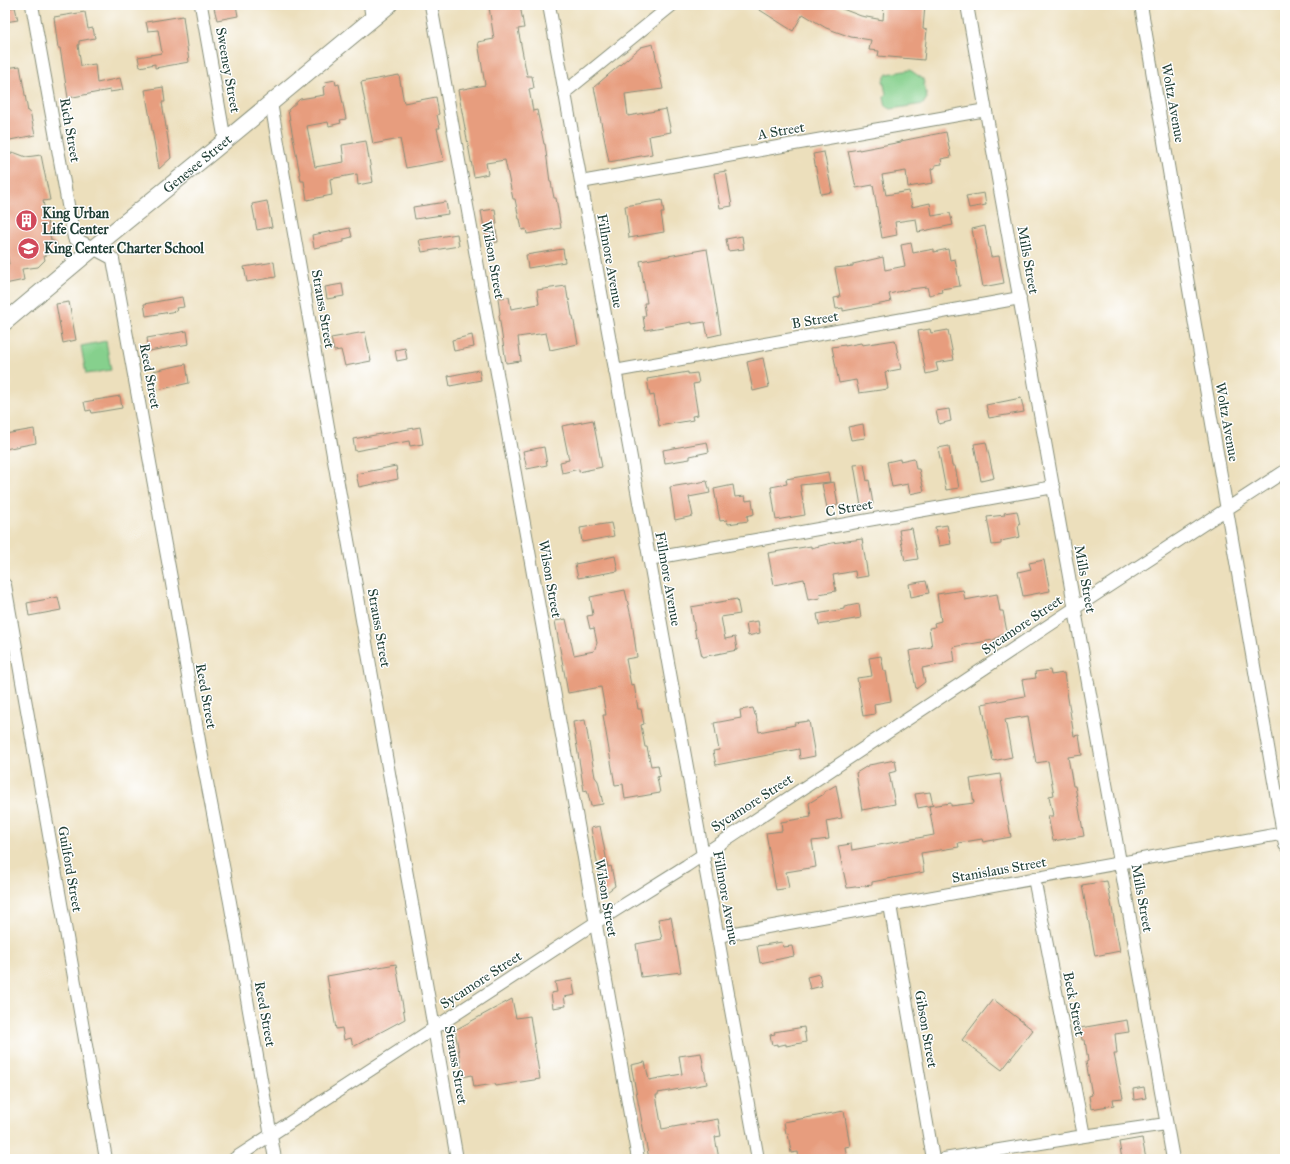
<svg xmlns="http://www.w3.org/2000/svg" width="1290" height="1164" font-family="'IM FELL Great Primer',serif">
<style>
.green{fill:#86d08d;stroke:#528660}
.building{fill:#e79d7e}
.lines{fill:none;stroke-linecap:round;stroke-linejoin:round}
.minor-casing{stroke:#868e78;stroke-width:14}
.major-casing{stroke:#868e78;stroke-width:18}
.minor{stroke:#fff;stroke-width:12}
.major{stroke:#fff;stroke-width:16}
.labels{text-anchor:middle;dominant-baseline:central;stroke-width:3;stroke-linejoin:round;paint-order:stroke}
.street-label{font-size:14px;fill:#1f3d34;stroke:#fff}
.poi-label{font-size:14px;font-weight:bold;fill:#1f3d34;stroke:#fff;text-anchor:start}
</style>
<rect width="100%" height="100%" fill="#fff"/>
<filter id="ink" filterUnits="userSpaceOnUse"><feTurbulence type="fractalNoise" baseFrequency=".025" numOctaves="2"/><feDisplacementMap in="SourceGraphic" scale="8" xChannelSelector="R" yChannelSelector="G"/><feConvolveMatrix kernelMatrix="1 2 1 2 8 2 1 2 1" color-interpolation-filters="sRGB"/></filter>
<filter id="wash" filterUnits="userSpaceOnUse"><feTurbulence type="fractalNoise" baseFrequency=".012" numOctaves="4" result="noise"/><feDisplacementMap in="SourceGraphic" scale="16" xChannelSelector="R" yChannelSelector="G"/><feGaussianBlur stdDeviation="0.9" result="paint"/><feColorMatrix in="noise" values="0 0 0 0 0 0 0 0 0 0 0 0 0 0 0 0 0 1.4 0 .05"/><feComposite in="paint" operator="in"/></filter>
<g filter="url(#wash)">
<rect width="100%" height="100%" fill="#ecdfbc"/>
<path class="green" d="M910,70l13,9 4,19 -4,6 -32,5 -5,-3 -2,-9 2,-3 -3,-14 4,-6z
M106,341l5,29 -25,4 -5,-28z"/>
<g id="blocks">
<path class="building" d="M232,5h4l2,11 -21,4 -3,-12z
M504,5h16l4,23 -6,1 9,47h5l2,12 -5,1 4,22 4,-1 7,34h1l5,38h1l3,16h2l5,30 -34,6 -1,-5 -4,1 -2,-11h-1l-4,-20h-2l-8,-39 -19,3 2,11 -14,3 -16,-87 27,-5 -7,-43 16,-3 -5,-32z
M752,5h80l29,11 22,4 1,-15h41l-2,24 4,1 -3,30 -46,-4 1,-5 -10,-1 2,-10 -20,-3 -25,-9 -23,-14 -10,17z
M15,7l3,13 -13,2v-13z
M85,12l3,17 5,-1 2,10 -16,3v4h-1l3,21 14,-2 2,19 23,-5 3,12 -13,2v-2l-42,8 -8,-50h-2l-4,-31z
M183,16l6,46 -34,6v-4l-15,3 -2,-10 24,-4 -4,-23 -10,1 -2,-9z
M653,44l10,45 -38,5 3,22 38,-7 5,23 -22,4 3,18 -43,8 -15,-75 47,-40z
M20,66l8,46h2l5,23 -30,6v-57l4,-1 -3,-15z
M399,75l5,28 32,-6 3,17 -2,1 3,13h-3l7,33 -38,7 -6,-29 -27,5 -12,-62z
M335,80l1,5 3,-1 7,35 -6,1 1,3 -12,3 -1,-4 -21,4 8,41 29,-5 -2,-17 24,-4 7,41 -15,3 -1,-11 -27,5 2,16 -25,5 -3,-19h-3l-13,-71 12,-11 24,-4 -1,-8 3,-1 -1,-4z
M163,87l2,15h-3l9,56 -12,11 -14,-79z
M946,132l5,25 -10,2 1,5 -7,1v3l-4,1 2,14 -25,4 -2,-16 -24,4 4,20 23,-4 3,16 18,-4 2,13 18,-3 3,12 -35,7 -2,-13 -21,3 2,13 -15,3 -9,-53 -17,3 -8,-37 11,-2v1l42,-8v-1z
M13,152l13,5 15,-2 9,45 -7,1 8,39 4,2 2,3v5l-3,2 -10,4 1,4 -7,7 -16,2 2,11 -19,4v-19l4,-1 -4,-20v-86z
M824,152l8,40 -11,2 -8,-40z
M726,171l6,35 -12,2 -6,-35z
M984,193l2,12 -17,3 -3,-12z
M662,200l2,13h-3l3,19 -35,6 -4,-32z
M267,201l5,26 -15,3 -5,-26z
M446,202l2,12 -33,5 -2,-12z
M495,209l2,15h-2l3,18 -11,2 -6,-33z
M985,226l6,31 8,-1 5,27 -21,4 -11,-58z
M350,228l2,9 -8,2v3l-30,6 -2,-13z
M457,234l2,12 -37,6 -3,-12z
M742,236l2,13 -16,2 -2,-12z
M911,243l2,10 21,-4v3l14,-3 2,11 5,-1 5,27 -19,3 1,3 -13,3 -2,-8 -17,2 -21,5 2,8 -48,9v-3l-7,1 -2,-11 6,-1 -5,-29 18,-2v-2l30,-7 2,13 20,-4 -4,-21z
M563,249l2,13 -37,6 -2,-13z
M707,249l14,85 -13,3 -3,-15 -13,2v-2l-47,8 -2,-14h3l-2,-13h3l-7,-42z
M274,262l2,15 -29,5 -3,-15z
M342,284l2,12 -17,3 -2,-12z
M566,286l2,13h1l3,17h1l5,28 -28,6 -4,-17 -28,4 3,24 -15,2 -7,-48 1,-1 -2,-16 11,-1 2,12 28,-5 -2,-14z
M182,297l2,10 -8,1 1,3 -31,5 -2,-12z
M69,302l7,38 -13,3 -7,-39z
M930,329l1,4 17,-3 6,30 -18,3 2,8 -12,3 -8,-43z
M187,331l2,13 -40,7 -2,-13z
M365,332l6,29 -26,5 -4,-16 -7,1 -3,-13z
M472,335l2,12 -20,4 -2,-11z
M895,340l6,29 -16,3 3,17 -29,4 -3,-13 -17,3 -7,-36 13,-2v1l16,-3 1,2z
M405,348l2,11 -10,2 -2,-11z
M763,358l6,29 -16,4 -6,-29z
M186,364l3,19 -32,7 -4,-19z
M479,370l2,10 -31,6 -2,-10z
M688,372v2l9,-1 2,10 -6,1 5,31 -6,1 1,4 -34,6 -5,-31 -4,1 -3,-17z
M120,396l2,12 -30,5 -1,-3 -5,1 -2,-9z
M1021,398l3,14 -35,6 -3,-13z
M949,409l2,12 -12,3 -3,-13z
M593,420l9,47 -23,5v-3l-17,4 -2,-11 9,-2 -7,-34z
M863,424l2,14 -14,2 -3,-13z
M420,427l3,17 -13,2 -1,-5 -54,10 -2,-12z
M34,429l2,14 -31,6v-15z
M707,442l2,10 -19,4v3l-25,4 -2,-13z
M986,442l8,36 -13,3 -7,-37z
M949,446l3,20h3l4,22 -13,2 -8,-42z
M544,447l3,18 -20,4 -4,-18z
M914,458l2,11h3l5,22 -14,3 -2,-10 -16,3 -5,-25 13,-3v2z
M864,464l3,17 2,-1 4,24 -12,2 -7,-41z
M396,466l2,13 -39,8 -3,-13z
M828,472l2,10 -30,3 5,30 -29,5 -5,-33 16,-3 -1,-5z
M707,481l3,12 -21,4 4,19 -18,4 -5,-33z
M834,482l4,23 -11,3 -5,-24z
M733,485l2,12 10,-1 1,5 6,-1 2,14 -7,2 1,5 -20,3 -1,-4 -7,1 -6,-32z
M1017,511l3,14 -2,1 2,11 -19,4v3l-9,1 -5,-28 18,-2 -1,-2z
M611,523l3,13 -32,6 -2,-14z
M947,525l4,19 -12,2 -4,-19z
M912,528l6,31 -13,2 -6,-31z
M862,539l6,37 -12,2 -1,-7 -22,4 3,16 -17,3 1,4 -12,2 -4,-21 -30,6 -6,-32 43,-7v2l21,-5z
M615,556l3,15 -40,7 -3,-14z
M1044,560l6,31 -27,5 -5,-24 13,-3 -2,-6z
M926,581l3,12 -18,4 -2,-13z
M625,590l7,31 5,36 -11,2 5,26 3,-1 4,25h3l3,15 -3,1 4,22h2l4,19 7,-1 2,11 -3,1 3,16 -35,6 -2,-15 -8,1 -12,-70h3l-5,-28 -33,6 -13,-72 11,-2 8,36 20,-4 3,-8 -3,-15 -4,1 -3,-13 6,-1 -3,-18z
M963,590l2,10 32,-6 3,17h3l4,21 -14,8 -40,7 2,15 -33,6 3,14 -9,7 -7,-38 23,-4 -3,-19 6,-1 -1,-4 7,-2 -4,-27z
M58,597l3,13 -32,6 -2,-13z
M737,599l3,15 -19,3 4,22 10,-2 2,13 -35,7 -4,-20 -2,1 -5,-31z
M859,604l2,14 -42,7 -2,-11 27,-5v-2z
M758,621l2,12 -12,3 -2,-13z
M881,656l3,15h2l5,30 -17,3 1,10 -12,2 -6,-38 15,-2 -3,-18z
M1050,670l1,5 13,-2 10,63 5,-1 3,20 -14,2 5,29h2l9,50 -31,5 -5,-25h5l-4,-20 5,-1 -6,-34 -12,2 -8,-47 -23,4 7,37 -19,4 -11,-57 43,-8 -3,-16 14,-2 -1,-6z
M753,708l2,7h1l3,17 36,-7 -1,-2 15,-2 6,35 -15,3 -1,-10 -83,16 -3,-14 6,-1 -5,-27 27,-5 -1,-8z
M585,720l10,57 3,4 5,23 -12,2 -4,-16 -3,1 -11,-69z
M895,760l2,11 -8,2 6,31 -33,6 -6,-37 13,-8z
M1000,774l11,63 -28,5 -1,-3 -24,4 1,4 -38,6 3,19 -52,10v3l-25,3 -9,-42 13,-2 1,6 82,-15 -5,-29 22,-3v3l23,-3 -4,-24z
M836,785l6,33 -16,3 3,18 -17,2 4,26 -30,5 3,16 -13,2 -10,-57 16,-2 -1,-9 30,-5 -2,-14 15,-9v-2z
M930,792l3,13 -15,3 -3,-14z
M600,826l8,41 3,-1 4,20 -12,9 -12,-67z
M1107,881l13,70 -25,5 -13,-71z
M671,917l10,55 -40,5 -5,-33 26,-5 -4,-20z
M782,942l1,5 9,-1 2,10 -34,7 -3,-17z
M396,964l9,55 -52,28 -2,-9 -7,2 -2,-12 -6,1 -9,-53z
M819,974l3,12 -12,3 -3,-12z
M572,979l3,16 -11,2 2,9 -13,2 -2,-15 6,-1 -2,-10z
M512,999l4,19 14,-2 10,63 -44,7 -1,-2 -21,3 -2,-12 -9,2 -8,-47z
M993,999l40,31 -31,40 -40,-30z
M1127,1020l2,12 -14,2 2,20h-3l9,44 -10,1 1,6 -23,4 -2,-13 3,-1 -6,-33 2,-1 -3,-21h-3l-2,-12z
M804,1027l2,15 -20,4v-2l-9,2v-2l-5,1 -2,-10 5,-1 -1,-2z
M701,1053l6,31 -49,9v2h-2l6,34 56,-10 3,17 -6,1 4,22h-70l-18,-94 14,-3 4,18 16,-3 17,-3 -3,-18z
M1144,1087l2,11 -12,2 -1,-11z
M844,1111l6,35 -5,1 2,12h-48l-1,-7 -7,1 -3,-20 -2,1 -2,-12z
M1142,1138l4,21h-24l-3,-17z"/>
</g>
</g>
<g filter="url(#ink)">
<use href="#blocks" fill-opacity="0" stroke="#868e78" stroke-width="1"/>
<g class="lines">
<defs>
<path id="minor" d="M32,5l42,233 36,19 3,2 1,6 57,313 29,168 30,156 45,257
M201,5l24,136
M370,5l2,14
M431,5l207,1154
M549,5l209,1154
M967,5l206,1154
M1141,5l55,326 89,514
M565,92l107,-87
M271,103l186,1056
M581,182l405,-72
M615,371l405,-73
M649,559l405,-72
M5,585l101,574
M1034,878l50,258
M890,905l43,254
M718,936l567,-103
M234,1159l361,-236 91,-57 389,-258 210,-137
M944,1159l140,-23 82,-12"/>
<g id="major">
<path id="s1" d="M5,322l92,-77 117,-95 175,-145"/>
</g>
</defs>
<use href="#minor" class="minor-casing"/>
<use href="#major" class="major-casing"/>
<use href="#minor" class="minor"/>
<use href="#major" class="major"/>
</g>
</g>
<defs>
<symbol id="building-disc" viewBox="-11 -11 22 22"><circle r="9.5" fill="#d1495b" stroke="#fff"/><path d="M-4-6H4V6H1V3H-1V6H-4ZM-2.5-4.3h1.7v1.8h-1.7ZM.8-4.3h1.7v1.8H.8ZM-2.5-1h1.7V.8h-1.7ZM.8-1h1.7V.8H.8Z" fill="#fff"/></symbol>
<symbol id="school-disc" viewBox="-11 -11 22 22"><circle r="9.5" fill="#d1495b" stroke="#fff"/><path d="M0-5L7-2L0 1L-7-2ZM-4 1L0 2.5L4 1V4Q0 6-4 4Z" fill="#fff"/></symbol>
</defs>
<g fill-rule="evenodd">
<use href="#building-disc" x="14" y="208" width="25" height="25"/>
<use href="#school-disc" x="16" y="236" width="25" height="25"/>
</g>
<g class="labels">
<g class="street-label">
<text transform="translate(228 70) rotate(80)">Sweeney Street</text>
<text transform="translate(1173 103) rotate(80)">Woltz Avenue</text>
<text transform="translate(70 130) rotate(80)">Rich Street</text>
<text transform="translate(781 131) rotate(-10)">A Street</text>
<text stroke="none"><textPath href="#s1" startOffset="249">Genesee Street</textPath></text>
<text transform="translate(493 260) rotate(80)">Wilson Street</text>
<text transform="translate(1028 260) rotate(80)">Mills Street</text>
<text transform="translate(610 261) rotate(80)">Fillmore Avenue</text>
<text transform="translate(323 309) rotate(80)">Strauss Street</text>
<text transform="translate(815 320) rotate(-10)">B Street</text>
<text transform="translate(150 376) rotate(80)">Reed Street</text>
<text transform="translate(1227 422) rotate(80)">Woltz Avenue</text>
<text transform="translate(849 508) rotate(-10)">C Street</text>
<text transform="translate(550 579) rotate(80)">Wilson Street</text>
<text transform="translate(668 579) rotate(80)">Fillmore Avenue</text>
<text transform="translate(1085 579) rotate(80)">Mills Street</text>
<text transform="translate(1022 625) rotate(-34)">Sycamore Street</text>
<text transform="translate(379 628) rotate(80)">Strauss Street</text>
<text transform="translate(206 696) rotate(80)">Reed Street</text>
<text transform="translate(752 803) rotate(-33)">Sycamore Street</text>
<text transform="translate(70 869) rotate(80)">Guilford Street</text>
<text transform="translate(999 870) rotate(-10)">Stanislaus Street</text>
<text transform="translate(606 898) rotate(80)">Wilson Street</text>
<text transform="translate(726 898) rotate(80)">Fillmore Avenue</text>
<text transform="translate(1142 898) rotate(80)">Mills Street</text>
<text transform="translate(481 980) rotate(-33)">Sycamore Street</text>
<text transform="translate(1074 1004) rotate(79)">Beck Street</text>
<text transform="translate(265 1014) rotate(80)">Reed Street</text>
<text transform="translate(926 1029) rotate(80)">Gibson Street</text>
<text transform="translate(456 1065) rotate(80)">Strauss Street</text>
</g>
<g class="poi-label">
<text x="42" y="213">King Urban<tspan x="42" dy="16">Life Center</tspan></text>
<text x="44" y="248">King Center Charter School</text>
</g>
</g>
<rect width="1290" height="1164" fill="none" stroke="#fff" stroke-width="20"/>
</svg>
